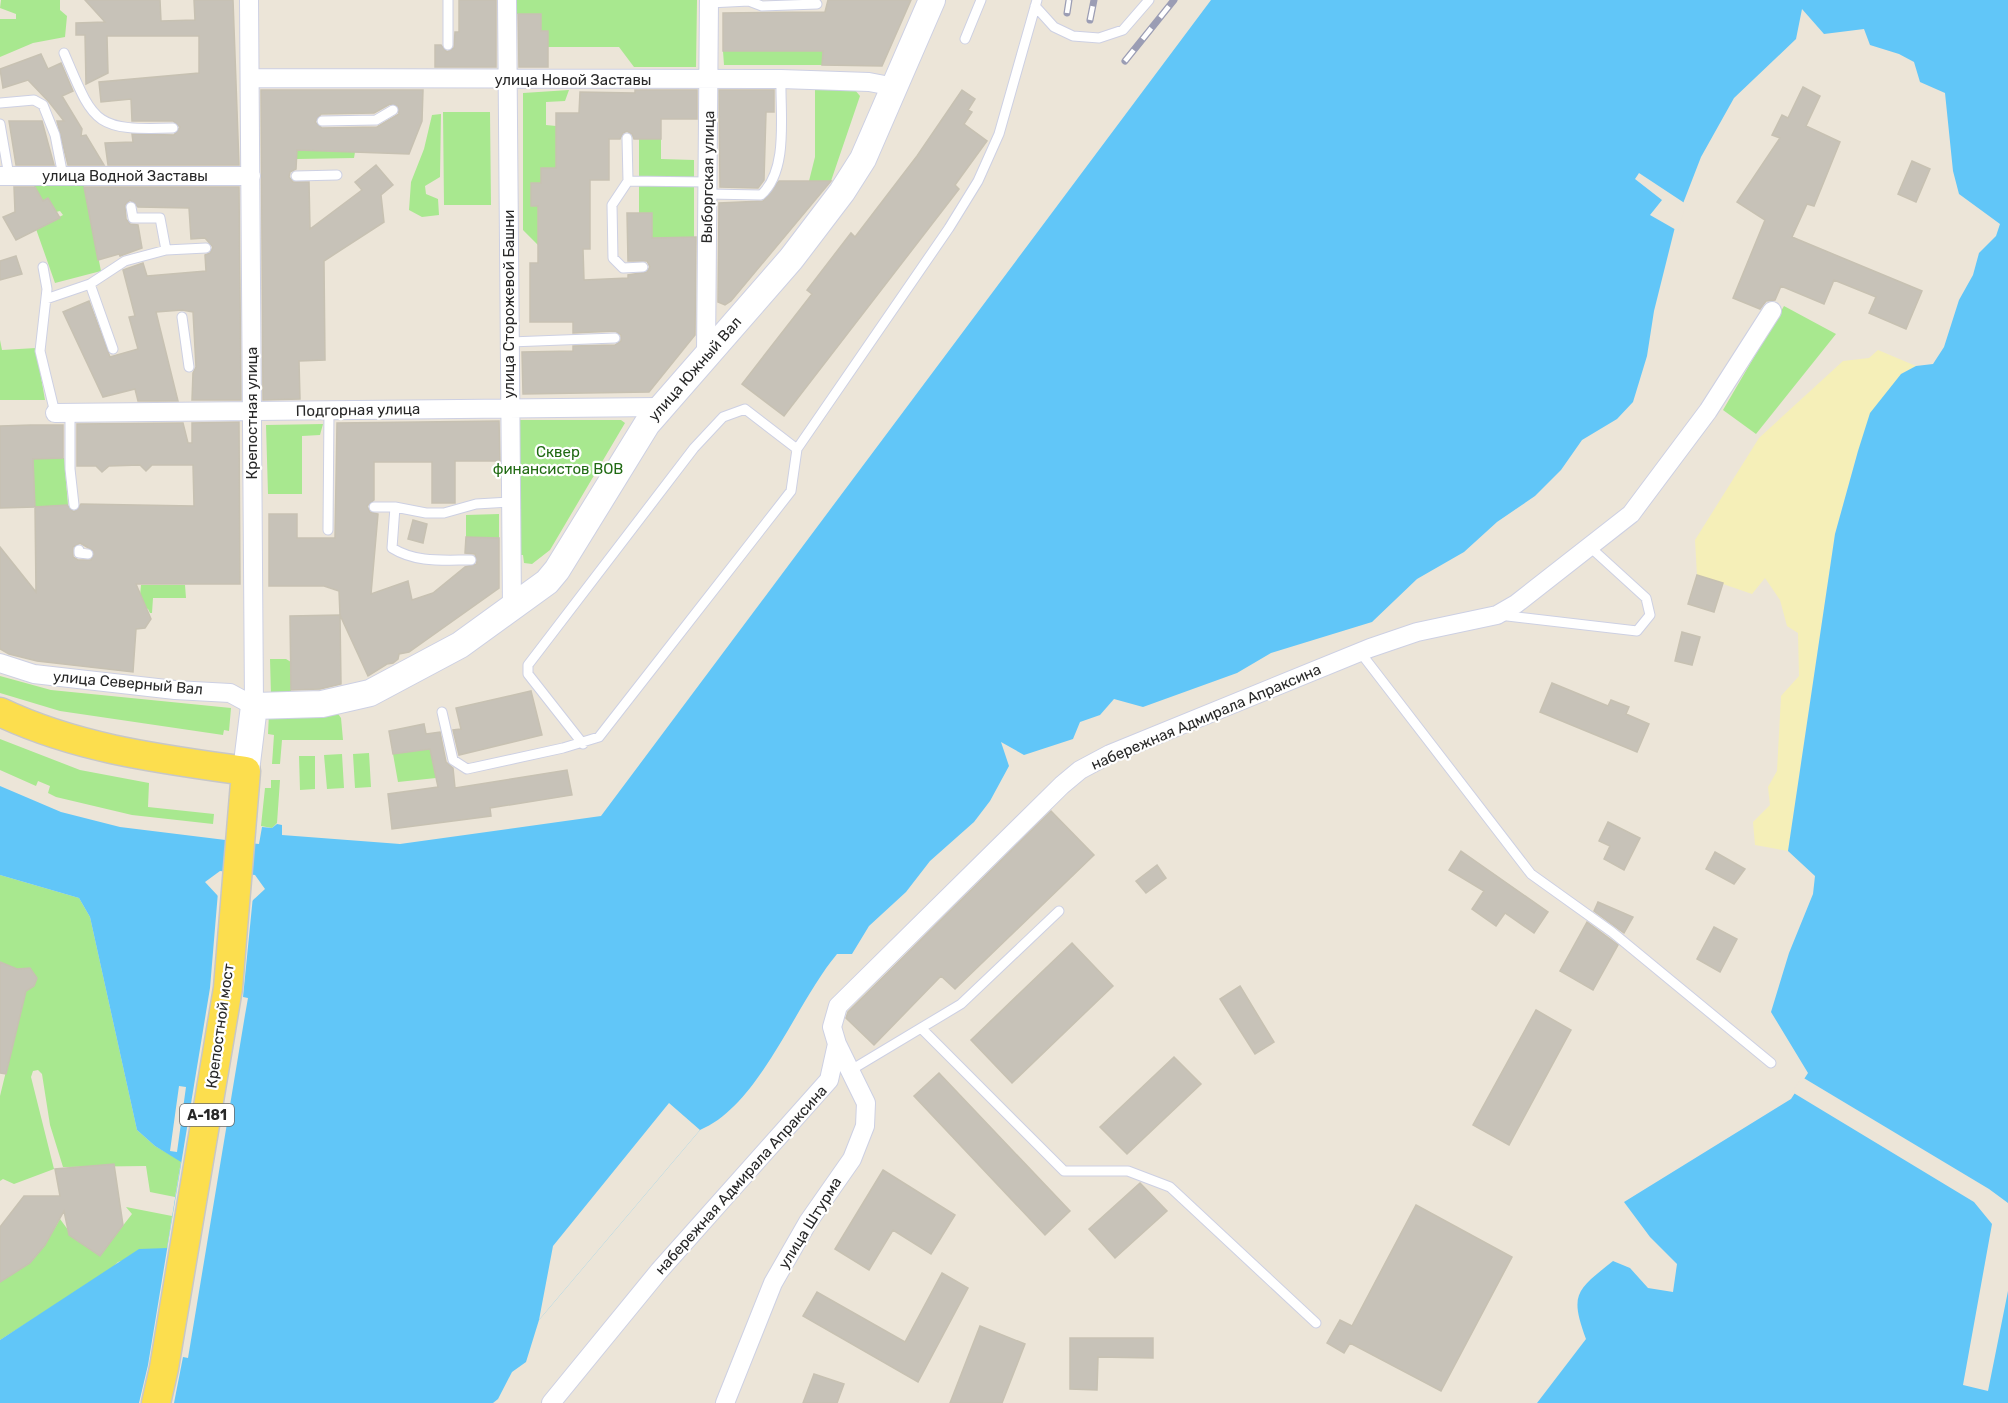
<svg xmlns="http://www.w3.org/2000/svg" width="2008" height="1403" font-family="Rubik,sans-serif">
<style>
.green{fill:#a8e88f}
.sand{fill:#f5efb8}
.water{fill:#61c6f8;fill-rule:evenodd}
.pier{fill:#ece5d8}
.building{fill:#c7c2b8;stroke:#c7c1b2;stroke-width:1.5;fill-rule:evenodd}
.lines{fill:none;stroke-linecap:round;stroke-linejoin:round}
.lane-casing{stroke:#cdd0e3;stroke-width:11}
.street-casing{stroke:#cdd0e3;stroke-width:20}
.secondary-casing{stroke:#cdd0e3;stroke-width:28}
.primary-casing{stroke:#c7c7c7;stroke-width:31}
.lane{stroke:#fff;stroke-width:9}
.street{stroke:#fff;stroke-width:18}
.secondary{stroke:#fff;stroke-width:26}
.primary{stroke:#fcde4e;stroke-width:28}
.rail-casing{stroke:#9b9db4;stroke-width:7}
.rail{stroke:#fff;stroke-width:4.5;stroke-dasharray:14;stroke-linecap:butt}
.labels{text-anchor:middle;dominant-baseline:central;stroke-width:4.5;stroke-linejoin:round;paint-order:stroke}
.shield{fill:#fff;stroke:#686868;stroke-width:1.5}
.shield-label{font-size:14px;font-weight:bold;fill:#282828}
.street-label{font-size:15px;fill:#282828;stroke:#fff}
.park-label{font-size:15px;fill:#206a13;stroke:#fff}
</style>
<rect width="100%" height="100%" fill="#ece5d8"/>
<path class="green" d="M1,0h59v10l7,6 -2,21 -32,6 -33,14v-38h16v-5l-16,-6z
M517,0h180l-1,67h-62l-15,-20h-71v-16h-7v-17h-24z
M723,51h100l-1,14h-98z
M815,89l40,1 5,6 -29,85h-22l6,-24z
M569,90l-4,11 -19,1v23l10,1 6,42h-21v15h-10v23h7v39l-15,-15v-137z
M443,112h47l1,93h-47z
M441,114l-1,63 -15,9 1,8 12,5 1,16 -17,2 -13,-7 2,-28 13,-33 8,-34z
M639,139h22v20l33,1v77l-42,1 -1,-25h-12z
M296,150l59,2 -1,6 -57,1z
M34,186h50l17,85 -46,12 -19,-54 27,-14 -3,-4 -4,1 -8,-14 -5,3z
M1784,306l52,28 -80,100 -33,-24z
M0,340l2,10 34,-2 9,52h-45z
M517,420h104l4,3 -75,127 -18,14 -8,-1 -1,-8h-5z
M323,424l-3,11 -18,1v58h-34l-2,-69z
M64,458l4,47 -33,2 -2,-37 -6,-11z
M499,514v24l-33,-1v-22z
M141,585h44l1,13h-33l-1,15h-2l-2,-4 -9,-3z
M270,659h16l5,3v33h-20z
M0,676l51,14 180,18 -2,23 -5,-1 -1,5 -163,-24 -60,-18z
M336,711l5,7 2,22h-61l-2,24h-8l2,-29 -6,-1 1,-21z
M0,739l80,31 69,13 -1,24 66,7 -1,10 -81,-9 -76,-18 -8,-4 2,-7 -12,-5 -2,5 -36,-16z
M430,749l6,29 -38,4 -5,-28z
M369,753l2,34 -16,1 -2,-34z
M342,754l2,34 -17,1 -3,-34z
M299,756h16v33l-15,1z
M271,780h9l-3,43 -5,5 -11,-2 4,-38h6z
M0,875l79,23 11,19 47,213 18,16 26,15 -6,36 -25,-5 -4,-26 -83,1 -13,-42 -8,-51 -4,-4 -5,1 -2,6 23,92 -40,15 -11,-5 -3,2v-85l26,-107 8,-3 3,-8 -7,-10 -11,2 -19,-8z
M126,1207l46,9 -5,32 -49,14 -9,9 -109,69v-58c28,-17 44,-34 60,-63l14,19 26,17 32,-41z"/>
<path class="sand" d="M1878,350l38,16 -15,8 -43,77 -23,83 -47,317 -33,-6 -2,-23 17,-17 -2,-18 9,-16 4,-75 18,-20 -1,-43 -11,-7 -7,-26 -15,-22 -13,16 -55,-19 -2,-35 64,-102 84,-77 26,-3z"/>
<path class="water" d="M1211,0h797v1403h-471l49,-64c-17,-46 -9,-49 27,-78l17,7 18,20 25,4 4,-28 -27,-27 -26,-35 167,-103 17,-26 -37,-61 18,-59 24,-59 2,-18 -27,-25 47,-317 23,-83 12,-38 31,-39 15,-8 17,-2 11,-17 15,-47 14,-25 6,-22 17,-17 4,-12 -41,-30 -6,-23 -8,-78 -25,-11 -6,-20 -15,-8 -29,-9 -6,-16 -40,5 -22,-25 -6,30 -62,59 -33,59 -24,62 -23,92 -7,45 -14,46 -16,17 -35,21 -21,30 -26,26 -38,26 -33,30 -47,27 -45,43 -101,31 -34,20 -94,34 -29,-8 -14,16 -20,7 -7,17 -49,16 -23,-13 8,24 -19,35 -16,21 -44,39 -24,31 -37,34 -17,28h-15c-42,50 -77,151 -137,176l-161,190 -13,42 -14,10 -14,27 -5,4h-493v-63l139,-91 28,-1 14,-86 -26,-16 -18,-16 -47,-213 -11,-19 -79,-23v-89l61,26 59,15 139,17 3,-17 10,1 5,-4 5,1v10l118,9 201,-28zM220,871l35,4 10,14 -13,12 -34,-5 -13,-14z"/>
<path class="pier" d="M1639,173l47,31 -8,27 -28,-16 12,-15 -27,-21z
M218,892l35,4 -10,101 5,1 -3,17 -57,343 -5,-1 -9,46h-35l9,-38 62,-377z
M1802,1077l187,112 19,14v88l-20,100 -25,-6 29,-161 -18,-22 -182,-110z
M179,1086l7,1 -9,65 -7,-1z
M669,1103l31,27 -161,190 14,-74z"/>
<path class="building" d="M85,0h75l1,21 34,-1 -1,-20h39l6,165h-131l-3,-22 28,-1 -1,-8 42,1 6,-8 -7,-6h-41l-1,-22 -30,3 -2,-20 100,-9v-37h-92l1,37 -22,11 -1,-49h-9v-12l29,-1z
M459,0h37v67h-61v-22h6l6,7 7,-4 1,-16h4z
M828,0h83l-29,66 -60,-1 1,-14h-100v-38l102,-1z
M518,14h23v17h7v36h-29z
M41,54l7,15 13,-6 12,28 -11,5 20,33 -1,7 5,-1 18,30h-36l-11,-44h7l-15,-19 -21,-22 -25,8 -3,-19z
M1803,87l17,9 -14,30 34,16 -26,64 -7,-2 -15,33 130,54 -16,38 -37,-16 7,-16 -42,-17 -10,24 -43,-18 -6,14 -9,1 -6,8 -27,-11 32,-78 -28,-18 43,-64 -8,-3 10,-20 6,3z
M261,90h162l-1,31 -13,33 -112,-4 -1,19 -6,3 -1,5 4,5h16l1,47 52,-39 -7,-8 21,-17 17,20 -12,10 3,27 -60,39 1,99 -26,1 1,38 -37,1zM390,104l8,2 1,8 -22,13 -55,1 -7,-6 6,-8 53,-1z
M635,90h62v29h-36v20h-27l-2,-5 -5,-3 -4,2 -3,6h-11v41h-19v69h-7l1,31 44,-2v-3l19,-3 3,-5 -3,-6h-19l-1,-48h25v25l44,-1 -1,98 -46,57 -126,2 -1,-42 51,-1v-5l42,-1 6,-4v-6l-6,-4 -42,2v-11h-43v-59h8v-57h-7v-23h10v-15h15v-55h23l1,-21 55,1z
M719,90h55v22h-8l-2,68 -6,8 -38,-1z
M962,90l13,9 -7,11 4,2 -8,12 23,17 -32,44 4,4 -175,227 -42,-32 70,-90 -5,-4 44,-57 4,4 62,-81z
M9,121h33l12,44h-38z
M1912,161l18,8 -14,33 -18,-8z
M779,181h52l-100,120 -6,4 -7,-3 1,-99 44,-2z
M14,187h21l8,14 5,-3 12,20 -44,22 -13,-23 12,-5z
M84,187h155l2,213h-49l1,-27 3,-6 -3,-55 -11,-2 -26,2 22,89h-40l-3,-12 -32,8 -40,-85 26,-11 21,56 28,-8 -9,-32 6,-1 -12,-46 20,-7 4,13 59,-5 -1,-16 5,-2 3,-6 -8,-9 -14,1 -2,-31 -51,-1 -8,-7 -5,5 1,14 4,5 8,1 4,23 -22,8 -1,-2 -21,6z
M16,256l6,18 -22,6v-19z
M499,421l1,40h-45v42h-23v-41h-58v38l-7,6 3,6 8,2 -7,80 37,-13 4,19 21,-7 32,-26 12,-3 -2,-10 -10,-1 1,-16 33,1v50l-90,64 -10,2 -1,5 -5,4 -6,1 -19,12 -28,-61 -1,-24 -15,-5h-55v-72h28v24h38l2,-115z
M239,422l1,162h-104l15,35 -6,9 -9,1 -3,43 -96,-11 -28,-7 -9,-5v-102l36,45 -1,-85 32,-2 7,7 7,-8 113,2 -1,-41h-41l-6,6 -6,-6 -31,1 -7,6 -6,-6h-19v-42l106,-1 5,20h4v-20zM80,543l14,8 -3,9h-13l-5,-3v-10z
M31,425h32v33l-30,1 2,48 -35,1v-82z
M413,520l14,4 -4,19 -15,-4z
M1697,575l26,8 -9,29 -26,-8z
M340,615l1,69 -21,5 -29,1 -1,-74z
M1682,632l18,5 -8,28 -17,-4z
M1552,683l56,23 3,-6 18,7 -3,7 23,10 -12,28 -97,-40z
M531,691l11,44 -83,20 -6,-25 8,-1 -5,-21z
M424,724l2,10 14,-2 6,30 7,6 2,20 112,-18 5,25 -82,13 1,8 -99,13 -4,-35 50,-7 -8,-38 -37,5 -4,-23z
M1051,811l43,44 -139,134 -14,-13 -67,69 -28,-27 2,-6z
M1608,822l32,16 -16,32 -20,-11 6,-13 -11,-5z
M1461,851l87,61 -14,21 -29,-20 -9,13 -24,-17 12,-18 -35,-21z
M1715,852l30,17 -11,15 -28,-15z
M1157,865l9,13 -20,15 -10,-12z
M1598,902l35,15 -9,16 -30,-22z
M1587,922l31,23 -25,45 -33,-19z
M1714,927l23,12 -17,33 -23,-13z
M1072,943l41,43 -101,97 -41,-43z
M0,962l17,7 13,-1 7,10 -3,8 -8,5 -20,83 -6,-1z
M1240,986l34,56 -19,12 -35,-55z
M1536,1010l35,20 -62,115 -36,-20z
M1174,1057l27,27 -74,70 -27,-27z
M939,1073l131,138 -25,24 -131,-139z
M114,1164l9,61 -23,31 -31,-21 -5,-24 -19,34 -15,18 -30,19v-55l24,-31h36l-5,-27z
M883,1170l72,45 -24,39 -38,-24 -24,40 -34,-21z
M1140,1183l27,28 -52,47 -26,-29z
M1416,1205l96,52 -71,134 -91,-48 -6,10 -17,-10 13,-23 12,6z
M942,1273l26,15 -50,94 -115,-66 14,-24 88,50z
M980,1326l45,18 -23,59h-52z
M1070,1338h83v20l-55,-1 -1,33 -27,-1z
M814,1374l30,10 -7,19h-34z"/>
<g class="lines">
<defs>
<path id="lane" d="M448,0v45
M709,3l40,-2 13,5 55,-2
M1035,6l19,21 19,9 26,2 24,-8 26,-30
M965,39l16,-39
M64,53c30,70 29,78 109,75
M0,103l34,-3 9,5 12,30 8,41
M322,121l54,-1 17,-10
M0,124l9,52
M627,138l1,43 -16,24 1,53 10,10 20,-1
M296,176l41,-1
M628,181l80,1
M708,194l53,1c28,-25 19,-81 20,-116
M131,207l2,11h27l6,32
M43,267l4,22 -7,62 15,62
M90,284l23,65
M46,299l44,-15 35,-23 41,-11 40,-2
M182,317l7,50
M510,342l105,-4
M70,414v55l4,36
M374,507h21l31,6h18l32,-9 34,-2
M395,507l-3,41c24,15 51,12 79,12
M328,530l1,-120
M79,550v3l9,1
M1499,615l138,16 13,-16 -4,-17 -56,-51
M1360,652l171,222 81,58 159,131
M442,712l11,48 14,9 96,-21 36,-11 192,-246 6,-42 152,-221 29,-47 21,-47 38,-134
M583,744l-55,-70v-9l166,-217 29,-31 22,-8 52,40
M921,1028l143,143h64l42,16 146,136
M851,1070l110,-66 98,-93"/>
<path id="street" d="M507,0l5,608
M250,78l531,1 88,3 26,5
M0,176h251
M706,354l3,-354
M55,413l605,-6
M0,663l34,11 141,16 55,3 24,13 -5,-706
M551,1403l108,-132 170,-191 8,-36 -5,-17 6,-21 224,-221 18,-15 30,-16 260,-106 47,-16 80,-17 19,-11 115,-90 77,-103 64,-100
M725,1403l48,-120 35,-61 44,-63 13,-33 1,-23 -29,-59"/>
<path id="secondary" d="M246,771l8,-65 68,-2 48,-11 90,-48 87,-63 10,-12 90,-146 144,-165 51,-67 21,-33 69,-159"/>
<path id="primary" d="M0,712c78,37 161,47 246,59l-18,217 -64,380 -8,35"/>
</defs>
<use href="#lane" class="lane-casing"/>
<use href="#street" class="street-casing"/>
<use href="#secondary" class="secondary-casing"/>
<use href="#primary" class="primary-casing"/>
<use href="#lane" class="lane"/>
<use href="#street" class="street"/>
<use href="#secondary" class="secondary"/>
<use href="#primary" class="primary"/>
<defs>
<path id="rail" d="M1067,13l2,-13
M1090,20l4,-20
M1125,61l49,-61"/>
</defs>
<use href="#rail" class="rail-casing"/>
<use href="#rail" class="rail"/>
</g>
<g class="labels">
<rect class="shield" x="180" y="1104" width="54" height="22" rx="4.5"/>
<g class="shield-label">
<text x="207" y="1115">А-181</text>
</g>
<g class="street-label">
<text x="573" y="80">улица Новой Заставы</text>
<text x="125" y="176">улица Водной Заставы</text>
<text transform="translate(708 177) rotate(-89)">Выборгская улица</text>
<text transform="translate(509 304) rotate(-90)">улица Сторожевой Башни</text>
<text transform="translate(695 369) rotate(-49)">улица Южный Вал</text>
<text transform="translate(358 410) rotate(-1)">Подгорная улица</text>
<text transform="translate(252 413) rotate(-90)">Крепостная улица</text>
<text transform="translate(128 683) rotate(5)">улица Северный Вал</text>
<text transform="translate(1206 717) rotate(-23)">набережная Адмирала Апраксина</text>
<text transform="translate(220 1026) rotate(-82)">Крепостной мост</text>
<text transform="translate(741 1180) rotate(-48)">набережная Адмирала Апраксина</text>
<text transform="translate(810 1223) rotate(-58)">улица Штурма</text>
</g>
<g class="park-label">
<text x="558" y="452">Сквер<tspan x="558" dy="17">финансистов ВОВ</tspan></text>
</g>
</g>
</svg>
